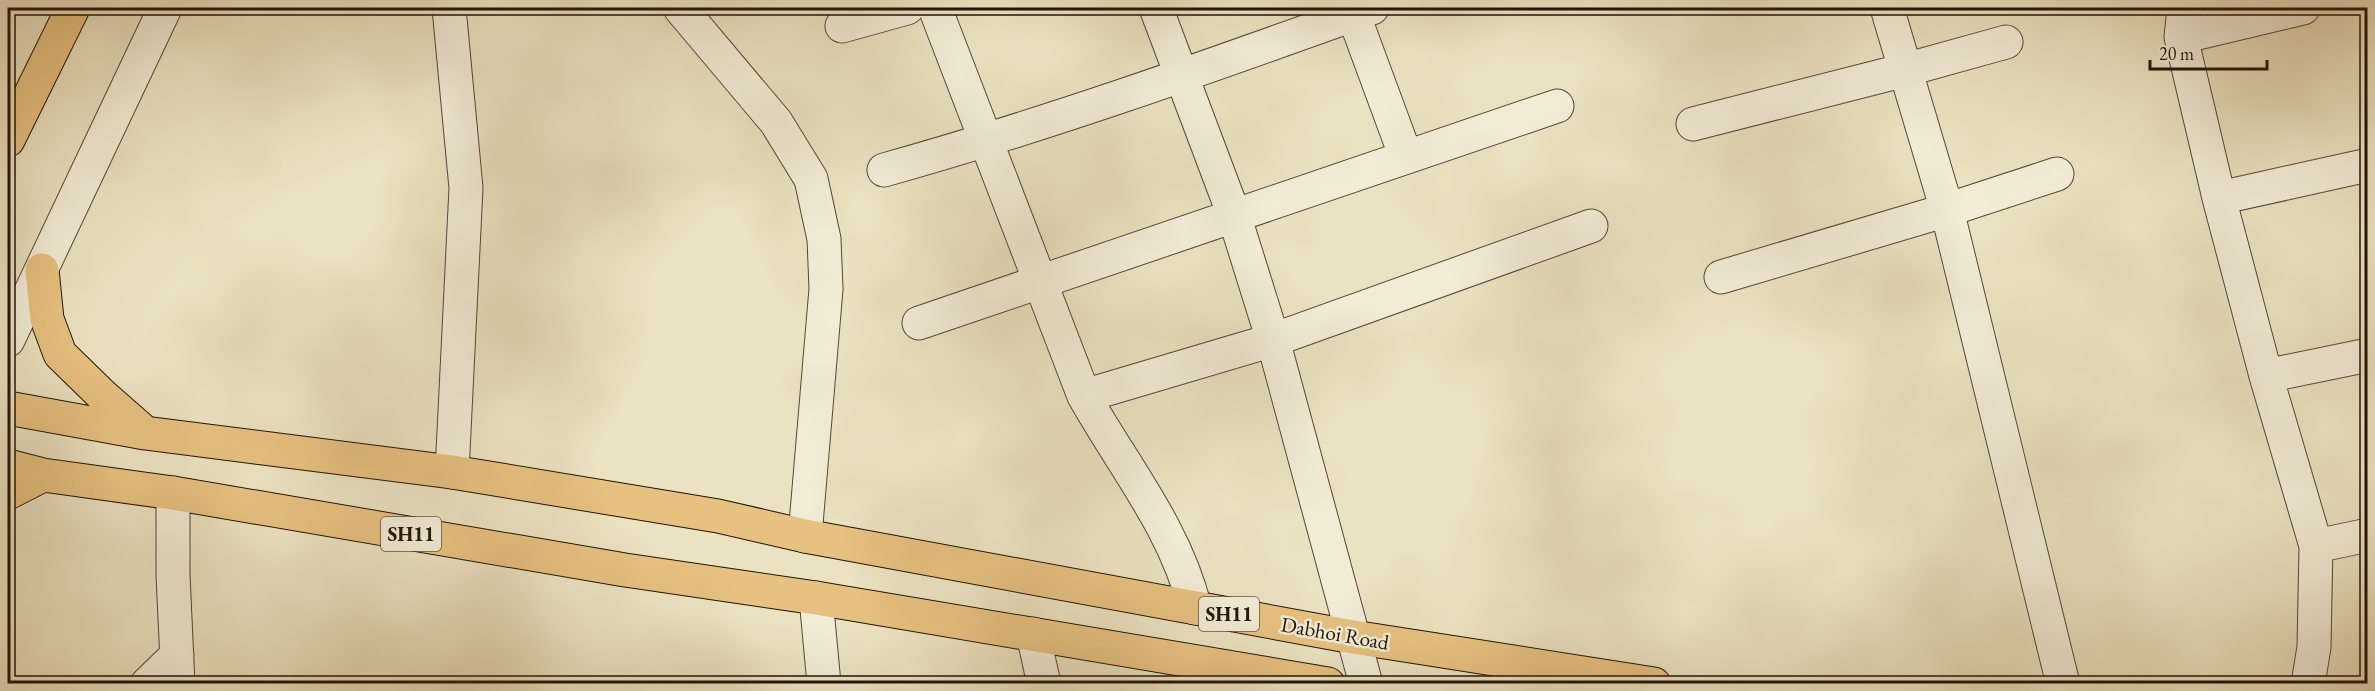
<svg xmlns="http://www.w3.org/2000/svg" width="2375" height="691" font-family="'EB Garamond',serif">
<style>
.lines{fill:none;stroke-linecap:round;stroke-linejoin:round}
.minor-casing{stroke:#544734;stroke-width:35}
.major-casing{stroke:#211305;stroke-width:35}
.highway-casing{stroke:#211305;stroke-width:35}
.minor{stroke:#f2ecd7;stroke-width:33}
.major{stroke:#e6c180;stroke-width:33}
.highway{stroke:#e6c180;stroke-width:33}
.labels{text-anchor:middle;dominant-baseline:central;stroke-width:5;stroke-linejoin:round;paint-order:stroke}
.shield{fill:#f2ecd7;stroke:#605444;stroke-width:1.5}
.shield-label{font-size:20px;font-weight:bold;fill:#211305}
.street-label{font-size:21px;fill:#211305;stroke:#f2ecd7}
</style>
<rect width="100%" height="100%" fill="#ebe2c1"/>
<filter id="stains"><feTurbulence type="fractalNoise" baseFrequency=".00333" numOctaves="4"/><feColorMatrix values="0 0 0 0 .2 0 0 0 0 .09 0 0 0 0 .02 0 0 0 .5 -.17"/></filter>
<radialGradient id="worn" r=".72"><stop offset=".6" stop-color="#630" stop-opacity="0"/><stop offset="1" stop-color="#630" stop-opacity=".3"/></radialGradient>
<g class="lines">
<defs>
<path id="minor" d="M449,8l17,180 -14,284
M680,8l96,114 35,57 13,60 2,50 -21,247
M935,8l149,388c40,71 91,132 111,212
M1156,8l78,207 39,125 93,344
M1351,8l55,149
M1887,8l60,202 116,474
M2184,8l-3,29 38,161 47,178 50,170 -2,101 -6,37
M842,26l65,-18
M2181,37l122,-29
M1693,124l212,-54 101,-28
M884,170c165,-46 326,-104 488,-162
M2219,198l149,-33
M1721,277l226,-67 110,-36
M919,323l638,-217
M8,340l157,-332
M2266,376l102,-21
M1084,396l189,-56 318,-114
M173,493v82l5,109
M2316,546l52,-11
M816,598l8,86
M1033,634l11,50
M147,684l30,-29"/>
<path id="major" d="M42,270l5,49 13,35 43,42 41,36
M8,408l137,25 307,39 266,44 87,20 548,101 301,47
M8,466l35,9 130,18 452,77 191,28 512,86
M8,493l35,-18"/>
<path id="highway" d="M8,140l65,-132"/>
</defs>
<use href="#minor" class="minor-casing"/>
<use href="#major" class="major-casing"/>
<use href="#highway" class="highway-casing"/>
<use href="#minor" class="minor"/>
<use href="#major" class="major"/>
<use href="#highway" class="highway"/>
</g>
<g class="labels">
<g class="shield">
<rect x="381" y="517" width="60" height="34" rx="4.5"/>
<rect x="1199" y="597" width="60" height="34" rx="4.5"/>
</g>
<g class="shield-label">
<text x="411" y="534">SH11</text>
<text x="1229" y="614">SH11</text>
</g>
<g class="street-label">
<text transform="translate(1335 633) rotate(10)">Dabhoi Road</text>
</g>
</g>
<rect width="2375" height="691" fill="none" stroke="#ebe2c1" stroke-width="30"/>
<rect x="9" y="9" width="2357" height="673" fill="none" stroke="#211305" stroke-width="3"/>
<rect x="15" y="15" width="2345" height="661" fill="none" stroke="#211305" stroke-width="1.5"/>
<path d="M2150 60v9h117v-9" fill="none" stroke="#211305" stroke-width="3"/>
<text x="2159" y="60" font-size="18" fill="#211305" stroke="#f2ecd7" stroke-width="4.5" paint-order="stroke">20 m</text>
<rect width="100%" height="100%" filter="url(#stains)"/>
<rect width="100%" height="100%" fill="url(#worn)"/>
</svg>
